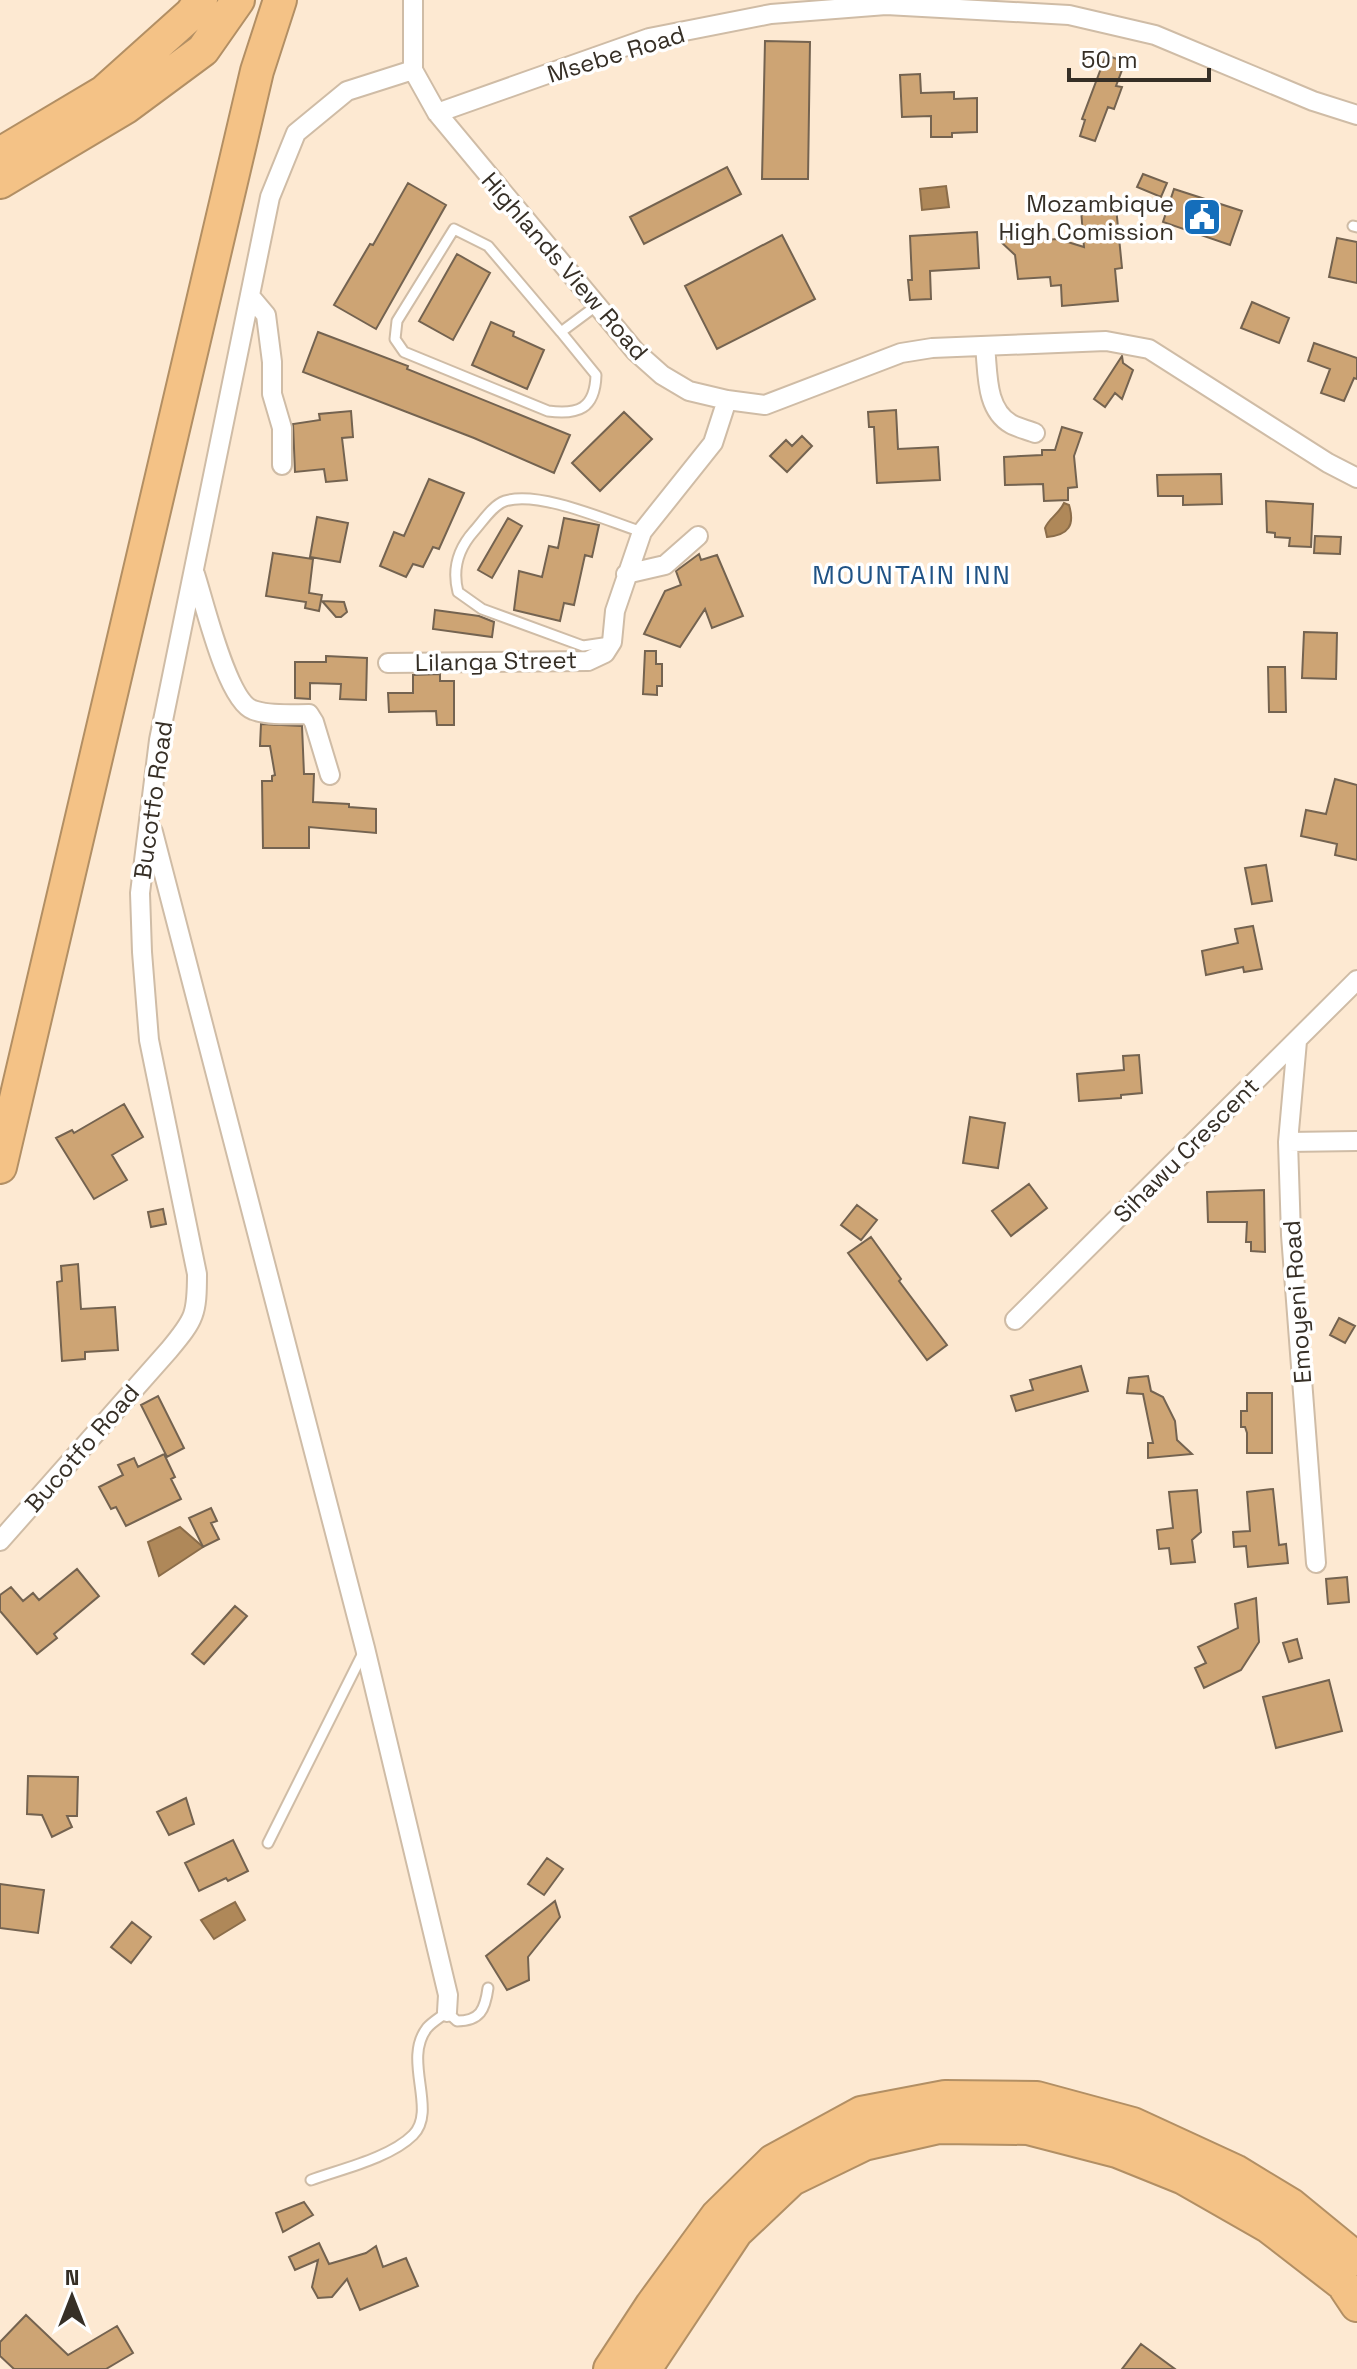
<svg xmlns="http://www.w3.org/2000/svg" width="1357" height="2369" font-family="'Space Grotesk',sans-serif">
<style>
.water{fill:#af8859;stroke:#8b6d4a;stroke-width:2}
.building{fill:#cda474;stroke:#746350;stroke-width:2}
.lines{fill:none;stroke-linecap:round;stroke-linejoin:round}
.service-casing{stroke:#cfbca6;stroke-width:13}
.minor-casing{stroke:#cfbca6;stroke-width:22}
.motorway-casing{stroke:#b28f64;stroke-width:36}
.service{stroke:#fff;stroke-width:9}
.minor{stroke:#fff;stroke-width:18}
.motorway{stroke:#f4c286;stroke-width:32}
.labels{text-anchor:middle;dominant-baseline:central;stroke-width:7;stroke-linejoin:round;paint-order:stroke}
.street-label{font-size:24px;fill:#362f26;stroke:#fff}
.poi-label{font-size:24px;fill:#362f26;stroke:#fff;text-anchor:end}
.neighbourhood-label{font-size:26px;letter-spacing:2px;fill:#1f5285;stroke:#fff}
</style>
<rect width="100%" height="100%" fill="#fde9d2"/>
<path class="water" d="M946,186l3,21 -27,3 -2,-21z
M1064,503l5,2c6,20 0,30 -22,32l-2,-9c4,-10 14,-14 19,-25z
M180,1527l23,20 -44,29 -11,-34z
M235,1902l10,18 -31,19 -13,-19z"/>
<path class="building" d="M765,41l45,1 -2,137h-46z
M1106,55l19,7 -9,24 6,1 -8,22 -6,-2 -13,34 -15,-5 5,-16 -3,-1z
M920,74l1,19 33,-1v7l23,-1v34l-25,1v4h-21v-21l-29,1 -2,-42z
M727,167l14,27 -97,50 -14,-27z
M1143,174l24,9 -6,14 -24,-10z
M408,183l38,22 -70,124 -42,-24 36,-61 3,1z
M1174,189l68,22 -12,34 -67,-23z
M1116,207l6,61 -7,1 3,32 -56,5 -1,-21 -10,1 -1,-9 -32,2 -3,-24 -14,-13 11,-11 13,10 33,-2 26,8 -3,-37z
M977,232l2,36 -49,3 1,28 -21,1 -2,-20h4l-2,-44z
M782,235l33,64 -98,50 -32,-63z
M1337,238l20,4v41l-28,-6z
M457,254l33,19 -37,67 -34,-19z
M1252,302l37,16 -10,25 -38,-15z
M491,322l23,10 -1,4 31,14 -17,39 -55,-24z
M318,332l90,34 -1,3 163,66 -16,38 -80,-35 -171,-66z
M1314,343l43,15v21l-3,-1 -10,23 -23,-8 9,-24 -22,-8z
M1122,356l1,7 10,7 -11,29 -7,-6 -10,14 -11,-8z
M896,410l2,39 40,-2 2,33 -63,3 -3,-56h-5l-1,-15z
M351,411l2,26 -11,1 5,42 -21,2 -2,-13 -29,3 -2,-48 27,-4 -1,-6z
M624,412l28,27 -52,52 -28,-28z
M1062,427l20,6 -8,23 3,31 -9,1v12l-24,1 -1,-17 -38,1 -1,-28 38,-2v-5h13z
M802,436l10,10 -25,26 -17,-16 16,-16 6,6z
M1221,474l1,30 -39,1v-9h-25l-1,-21z
M429,479l35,14 -25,56 -6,-2 -10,20 -10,-3 -7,13 -26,-11 14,-34 10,4z
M1266,501l47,3 -2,43 -22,-1 1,-8 -15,-1v-4l-8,-1z
M317,517l31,6 -8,39 -30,-5z
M508,518l14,8 -30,52 -14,-8z
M564,518l35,7 -7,32 -7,-2 -11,50 -10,-2 -4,18 -46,-11 5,-39 23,6 7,-31 9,2z
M1315,536l26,1 -1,17 -26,-1z
M273,553l40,6 -4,34 13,2 -3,16 -14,-3 1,-6 -40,-6z
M699,554l2,6 16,-5 26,61 -31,12 -7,-19 -25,38 -36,-13 21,-43 16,-6 -5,-14z
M322,601l22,1 3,10 -6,5h-5z
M435,610l44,6 15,6 -2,15 -59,-8z
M1304,632l33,1 -1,46 -34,-1z
M645,651h11v13h6v22h-5v9l-14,-1z
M326,656l41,2 -1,42 -26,-1 1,-15 -31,-1v16l-15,-1v-36h31z
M1268,667h17l1,45h-17z
M440,674v7h14v44h-17l-1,-14 -47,1 -1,-19h25v-18z
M261,724l41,2 2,48h10l-1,28 36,2v3l27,2v24l-67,-6v21h-46l-1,-67h10v-5l3,-1 -5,-29h-10z
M1335,779l22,6v75l-22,-5 2,-11 -36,-8 5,-26 20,4z
M1266,865l6,36 -20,3 -7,-36z
M1253,926l9,43 -18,3 -1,-5 -37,8 -4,-24 36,-8 -3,-14z
M1139,1055l3,38 -21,2v3l-42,3 -2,-27 47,-4 -1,-14z
M124,1104l19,33 -31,18 15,25 -33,19 -38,-61 16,-8 2,3z
M970,1117l35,6 -7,45 -35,-5z
M1029,1184l18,24 -36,28 -19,-25z
M1264,1190l1,62 -14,-1v-9h-5l1,-20h-39l-1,-30z
M857,1205l20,15 -16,20 -20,-15z
M163,1209l3,15 -15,3 -3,-15z
M871,1237l30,42 -2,2 48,64 -20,15 -79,-107z
M78,1264l3,45 34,-2 3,43 -33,2v7l-23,2 -5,-79 5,-1 -1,-15z
M1339,1318l16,8 -10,17 -15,-8z
M1081,1366l7,25 -72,20 -5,-15 22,-6 -3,-10z
M1148,1376l3,15 12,6 12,24 2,19 15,14 -44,4v-15h5l-10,-49 -16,-1 2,-15z
M1247,1393h25v60h-25v-20l-2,-6h-4v-16h6z
M158,1396l26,52 -17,9 -26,-52z
M164,1454l11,23 -4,2 10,20 -55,27 -10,-19 -5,2 -12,-22 24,-12 -5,-10 16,-7 4,9z
M1273,1489l6,56 7,-1 2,19 -40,4 -2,-21 -12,1 -1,-15 17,-1 -3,-39z
M1197,1490l4,42 -9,8 3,22 -24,2 -2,-16 -10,1 -2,-19 16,-2 -4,-36z
M211,1508l6,13 -6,2 8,16 -16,8 -14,-29z
M77,1569l22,27 -45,38 3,4 -20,16 -37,-43v-16l11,-8 12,14 10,-8 6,7z
M1347,1577l2,25 -21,2 -2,-25z
M1256,1598l3,44 -18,28 -37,18 -9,-20 11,-5 -8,-16 40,-19 -3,-24z
M235,1606l12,10 -43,48 -12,-10z
M1297,1639l5,19 -13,4 -6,-19z
M1329,1680l13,51 -66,17 -13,-51z
M28,1776l50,1 -1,39h-10l5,11 -20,10 -10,-22 -15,-1z
M186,1798l8,26 -25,11 -12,-23z
M233,1840l15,31 -20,10 -2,-3 -27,13 -14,-28z
M547,1858l16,11 -19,26 -16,-11z
M0,1884l44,6 -6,43 -38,-5z
M555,1901l5,16 -32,40 1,23 -22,10 -21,-34z
M132,1922l19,15 -20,26 -20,-16z
M304,2202l9,13 -30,17 -7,-19z
M319,2243l10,21 37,-11 10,-7 7,21 23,-9 12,28 -58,24 -13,-31 -15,18 -14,1 -6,-11 6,-27 -23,10 -6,-13z
M26,2315l42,40 49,-29 16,27 -27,16h-92l-14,-13v-14z
M1141,2344l34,25h-53z"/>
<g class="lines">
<defs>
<path id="service" d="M1353,226l4,1
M561,332l-73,-86 -34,-17 -57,92 -2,18 9,13 144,59c30,4 47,-2 48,-36l-35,-43 35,-26
M610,642l-27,4 -101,-37 -24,-17c-6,-23 0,-43 16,-61 9,-10 19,-26 31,-30 34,-11 103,20 137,31
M268,1843l96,-192
M311,2180c30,-11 79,-22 102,-45 25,-25 -11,-75 14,-107 5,-6 14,-11 20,-16l10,9c23,0 28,-11 31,-33"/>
<path id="minor" d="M413,0v70l24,43 198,238 27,24 27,16 38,9 38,5 136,-52 31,-5 174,-7 43,8 179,114 29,15
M437,113l212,-75 122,-24 115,-9 183,10 86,20 158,66 44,14
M250,296l16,19 6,47v32l10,34v37
M985,346c3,26 0,63 26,78 7,4 17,6 24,9
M195,574c9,27 32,127 58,136 16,6 39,4 56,4l5,8 16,53
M626,574l39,-9 33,-29
M388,663l200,-2 17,-8 7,-11 3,-31 27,-79 71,-89 14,-43
M153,832l212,816 83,347 -1,17
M1297,1041l-9,101 3,93 25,328
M1288,1142l69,-1
M1015,1320l342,-340
M0,1541l169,-191c26,-31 28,-36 28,-76l-48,-234 -7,-88 -2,-59 19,-153 111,-543 26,-64 51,-42 66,-21"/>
<path id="motorway" d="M0,154l104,-62 87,-78 10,-14
M0,182l126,-75 77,-57 35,-50
M0,1167l257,-1096 23,-71
M610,2369l42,-64 65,-89 56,-55 88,-48 84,-16 92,1 96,26 102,47 56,34 66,54
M645,2369l91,-137 56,-53 72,-35 75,-17 89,1 89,23 67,27 84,48 75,58 14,21"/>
</defs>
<use href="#service" class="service-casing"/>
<use href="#minor" class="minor-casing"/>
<use href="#motorway" class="motorway-casing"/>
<use href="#service" class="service"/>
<use href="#minor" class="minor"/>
<use href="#motorway" class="motorway"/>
</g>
<defs>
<symbol id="civic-square" viewBox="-11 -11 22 22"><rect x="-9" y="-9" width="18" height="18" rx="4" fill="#156ebb" stroke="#fff"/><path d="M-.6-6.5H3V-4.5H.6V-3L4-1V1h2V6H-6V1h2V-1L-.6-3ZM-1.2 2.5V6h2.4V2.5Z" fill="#fff"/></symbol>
</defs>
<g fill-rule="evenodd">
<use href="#civic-square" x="1180" y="195" width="44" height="44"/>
</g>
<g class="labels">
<g class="street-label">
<text transform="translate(616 54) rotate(-17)">Msebe Road</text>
<text transform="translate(565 266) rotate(49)">Highlands View Road</text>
<text transform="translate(496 661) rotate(-1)">Lilanga Street</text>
<text transform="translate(153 800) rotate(-82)">Bucotfo Road</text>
<text transform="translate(1186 1150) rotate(-45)">Sihawu Crescent</text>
<text transform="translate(1297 1302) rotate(-94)">Emoyeni Road</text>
<text transform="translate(82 1448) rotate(-49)">Bucotfo Road</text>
</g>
<g class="poi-label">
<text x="1174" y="203">Mozambique<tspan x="1174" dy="28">High Comission</tspan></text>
</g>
<g class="neighbourhood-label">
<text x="912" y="575">MOUNTAIN INN</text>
</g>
</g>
<g transform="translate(72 2297)" stroke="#ffffff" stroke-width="6" paint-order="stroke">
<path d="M0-6L14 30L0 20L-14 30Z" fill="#362f26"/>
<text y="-12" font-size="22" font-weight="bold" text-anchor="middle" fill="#362f26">N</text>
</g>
<path d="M1069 68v12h140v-12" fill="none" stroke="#362f26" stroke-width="4"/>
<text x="1081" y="68" font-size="24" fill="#362f26" stroke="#ffffff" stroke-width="6" paint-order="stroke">50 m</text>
</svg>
